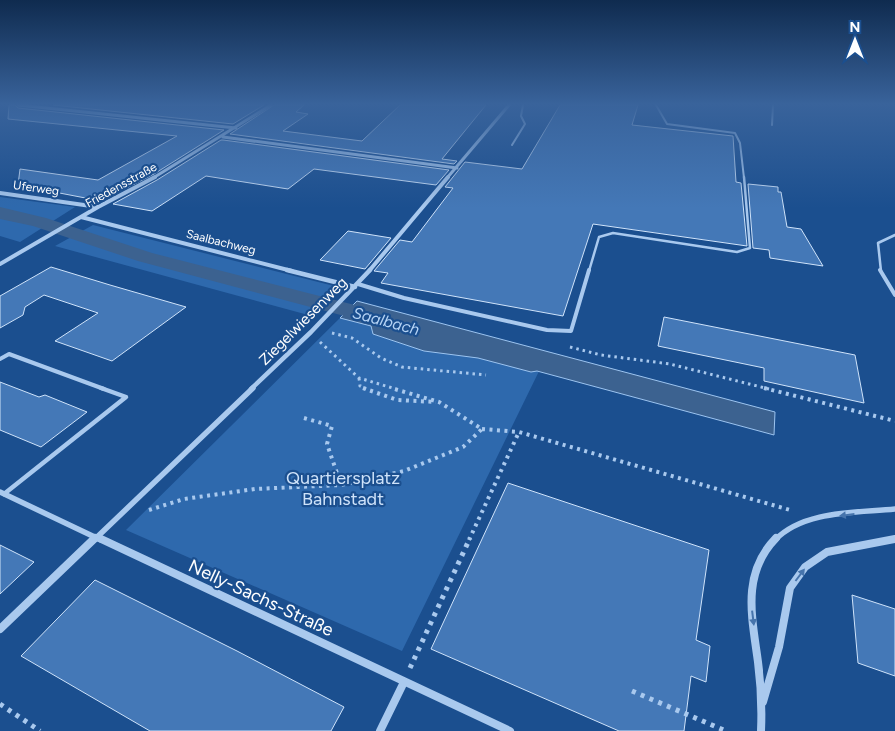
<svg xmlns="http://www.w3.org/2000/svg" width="895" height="731" font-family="Figtree,sans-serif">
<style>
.green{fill:#2e69ad}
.water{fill:#3c6290;stroke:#9cc4f0}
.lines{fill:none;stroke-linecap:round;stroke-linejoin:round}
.canal{fill:#3c6290;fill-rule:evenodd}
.building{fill:#4478b7;stroke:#cfe3fa}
.path-far2{stroke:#a9c9ee;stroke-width:3;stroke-dasharray:2.5 4;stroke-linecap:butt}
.path-far1{stroke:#a9c9ee;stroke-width:4;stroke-dasharray:3 4.5;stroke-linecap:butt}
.path{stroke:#a9c9ee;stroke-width:5;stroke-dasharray:4 5.5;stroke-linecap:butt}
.service-far3{stroke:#a9c9ee;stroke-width:2}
.service-far2{stroke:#a9c9ee;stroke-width:2.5}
.service-far1{stroke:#a9c9ee;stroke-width:4}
.service{stroke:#a9c9ee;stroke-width:4.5}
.minor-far4{stroke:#a9c9ee;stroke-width:3}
.minor-far3{stroke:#a9c9ee;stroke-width:4}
.minor-far2{stroke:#a9c9ee;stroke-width:4.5}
.minor-far1{stroke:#a9c9ee;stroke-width:5.5}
.minor{stroke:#a9c9ee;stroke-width:8}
.oneway{fill:#4674ac}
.labels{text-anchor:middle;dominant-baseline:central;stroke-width:4.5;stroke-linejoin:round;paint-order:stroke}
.far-street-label{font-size:12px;fill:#fff;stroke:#1b4f8f}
.street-label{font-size:15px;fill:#fff;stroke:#1b4f8f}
.water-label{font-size:16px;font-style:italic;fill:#b5d3f5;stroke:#1b4f8f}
.near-park-label{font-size:18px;fill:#cfe3fa;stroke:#1b4f8f}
.near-street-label{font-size:18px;fill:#fff;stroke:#1b4f8f}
</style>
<rect width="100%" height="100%" fill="#1b4f8f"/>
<path class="green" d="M0,197l75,10 -55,35 -20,-6z
M93,225l249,63 -30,28 -257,-70z
M348,310l196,51 -142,290 -276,-121z"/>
<path class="water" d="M357,301l418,111 -1,23 -237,-64 -6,1 -53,-14 -54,-7 -51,-17 -2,-8 -31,-8z"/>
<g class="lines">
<path class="canal" d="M0,207l46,11 106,35 238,61 4,5 -4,5 -8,2 -244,-65 -105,-35 -33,-7z"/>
</g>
<path class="building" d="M9,105h6l3,3 206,22 -70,44 -53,27 -83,-16 2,-16 78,11 79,-44 -169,-17z
M53,105h211l-31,19z
M274,105h30l-8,7 12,2 -25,17 79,10 38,-36h86l-44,54 15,2 -3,3 -224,-30z
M560,105h78l-6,20 101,11 3,46 5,1 6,63 -154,-22 -30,92 -182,-33 7,-10 -14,-2 26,-31 12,2 41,-54 -8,-1 20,-25 57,7z
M221,140h2l226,30 -13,15 -122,-16 -26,20 -82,-13 -54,35 -39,-7 44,-24z
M748,184l30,3v5h3l6,35 14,2 22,37 -53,-8 -1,-8 -16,-2z
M348,231l43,7 -26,31 -45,-9z
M51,267l59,18 76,22 -74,54 -57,-20 43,-28 -54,-18 -19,12 -2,8 -23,13v-32z
M664,317l191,38 9,48 -100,-22v-13l-106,-22z
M0,382l39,15 6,-2 42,17 -46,35 -41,-17z
M508,483l201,67 -13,90 14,6 -4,36 -15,-6 -7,55h-65l-188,-82z
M0,545l34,17 -34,32z
M95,580l142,71 107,56 -13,24h-181l-129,-75z
M852,595l43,14v67l-37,-13z"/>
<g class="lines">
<path class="path-far2" d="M332,333l20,5 29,20 21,9 84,8
M320,342l39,36 37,11
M570,347l31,8 69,9 99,25
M359,378l1,8 6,3"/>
<path class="path-far1" d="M363,388l34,12 39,2
M764,388l131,33
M304,418l28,8 -5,18 14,41
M482,429l37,3 271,78
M149,510l35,-11 71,-10 86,-4 63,-14 59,-24 19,-18 -43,-27 -48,-14
M469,540l50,-108"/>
<path class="path" d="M410,668l60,-130
M632,691l94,40
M0,704l40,27"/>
<path class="service-far3" d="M656,105l11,19 68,9 5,10 4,35
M772,125l1,-20
M512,145l13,-21 -4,-8 2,-11"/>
<path class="service-far2" d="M589,271l10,-34 14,-4 124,19 13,-4 -6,-71
M881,271l-3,-28 17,-8"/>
<path class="service-far1" d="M880,270l15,25
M358,284l46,14 143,32 24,1 18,-61
M0,359l9,-5 95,35"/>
<path class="service" d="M4,494l122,-97 -25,-9"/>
<path class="minor-far4" d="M18,105l218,23
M223,137l234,31
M153,178l118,-73
M447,178l62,-73"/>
<path class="minor-far3" d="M0,193l98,14
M81,217l211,54
M0,264l98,-57 57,-30
M369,271l79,-94"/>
<path class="minor-far2" d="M287,270l68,17
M251,389l60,-57 59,-62"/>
<path class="minor-far1" d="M0,492l101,48
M94,540l159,-152
M775,540c29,-30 82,-27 120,-31
M891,540l4,-1"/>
<path class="minor" d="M99,538l411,193
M0,629l95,-91
M763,702l16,-55 11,-59 15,-21 22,-15 68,-13
M380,731l24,-49
M761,731c1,-23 0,-46 -3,-69 -6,-45 -17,-88 18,-124"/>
</g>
<defs><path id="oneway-solid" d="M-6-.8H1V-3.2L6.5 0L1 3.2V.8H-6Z" transform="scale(1.25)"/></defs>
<g class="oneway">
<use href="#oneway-solid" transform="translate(847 515) rotate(173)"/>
<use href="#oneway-solid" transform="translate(800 575) rotate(-53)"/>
<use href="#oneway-solid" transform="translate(753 618) rotate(83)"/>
</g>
<linearGradient id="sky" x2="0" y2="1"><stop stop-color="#0f2b4f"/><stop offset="0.5" stop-color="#39639b"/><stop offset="1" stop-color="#39639b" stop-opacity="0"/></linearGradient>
<rect width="895" height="208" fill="url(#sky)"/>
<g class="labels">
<g class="far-street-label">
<text transform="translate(121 185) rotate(-29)">Friedensstraße</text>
<text transform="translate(36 188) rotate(8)">Uferweg</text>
<text transform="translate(221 242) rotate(14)">Saalbachweg</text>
</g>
<g class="street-label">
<text transform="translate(303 321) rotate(-45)">Ziegelwiesenweg</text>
</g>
<g class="water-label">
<text transform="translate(386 321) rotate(15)">Saalbach</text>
</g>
<g class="near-park-label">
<text x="343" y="478">Quartiersplatz<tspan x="343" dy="21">Bahnstadt</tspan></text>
</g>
<g class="near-street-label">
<text transform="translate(261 598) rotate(25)">Nelly-Sachs-Straße</text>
</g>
</g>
<g transform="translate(855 40)" stroke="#1b4f8f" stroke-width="4" paint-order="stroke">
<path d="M0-4L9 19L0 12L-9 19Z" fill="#ffffff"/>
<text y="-8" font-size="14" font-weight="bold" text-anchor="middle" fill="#ffffff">N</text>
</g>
</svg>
